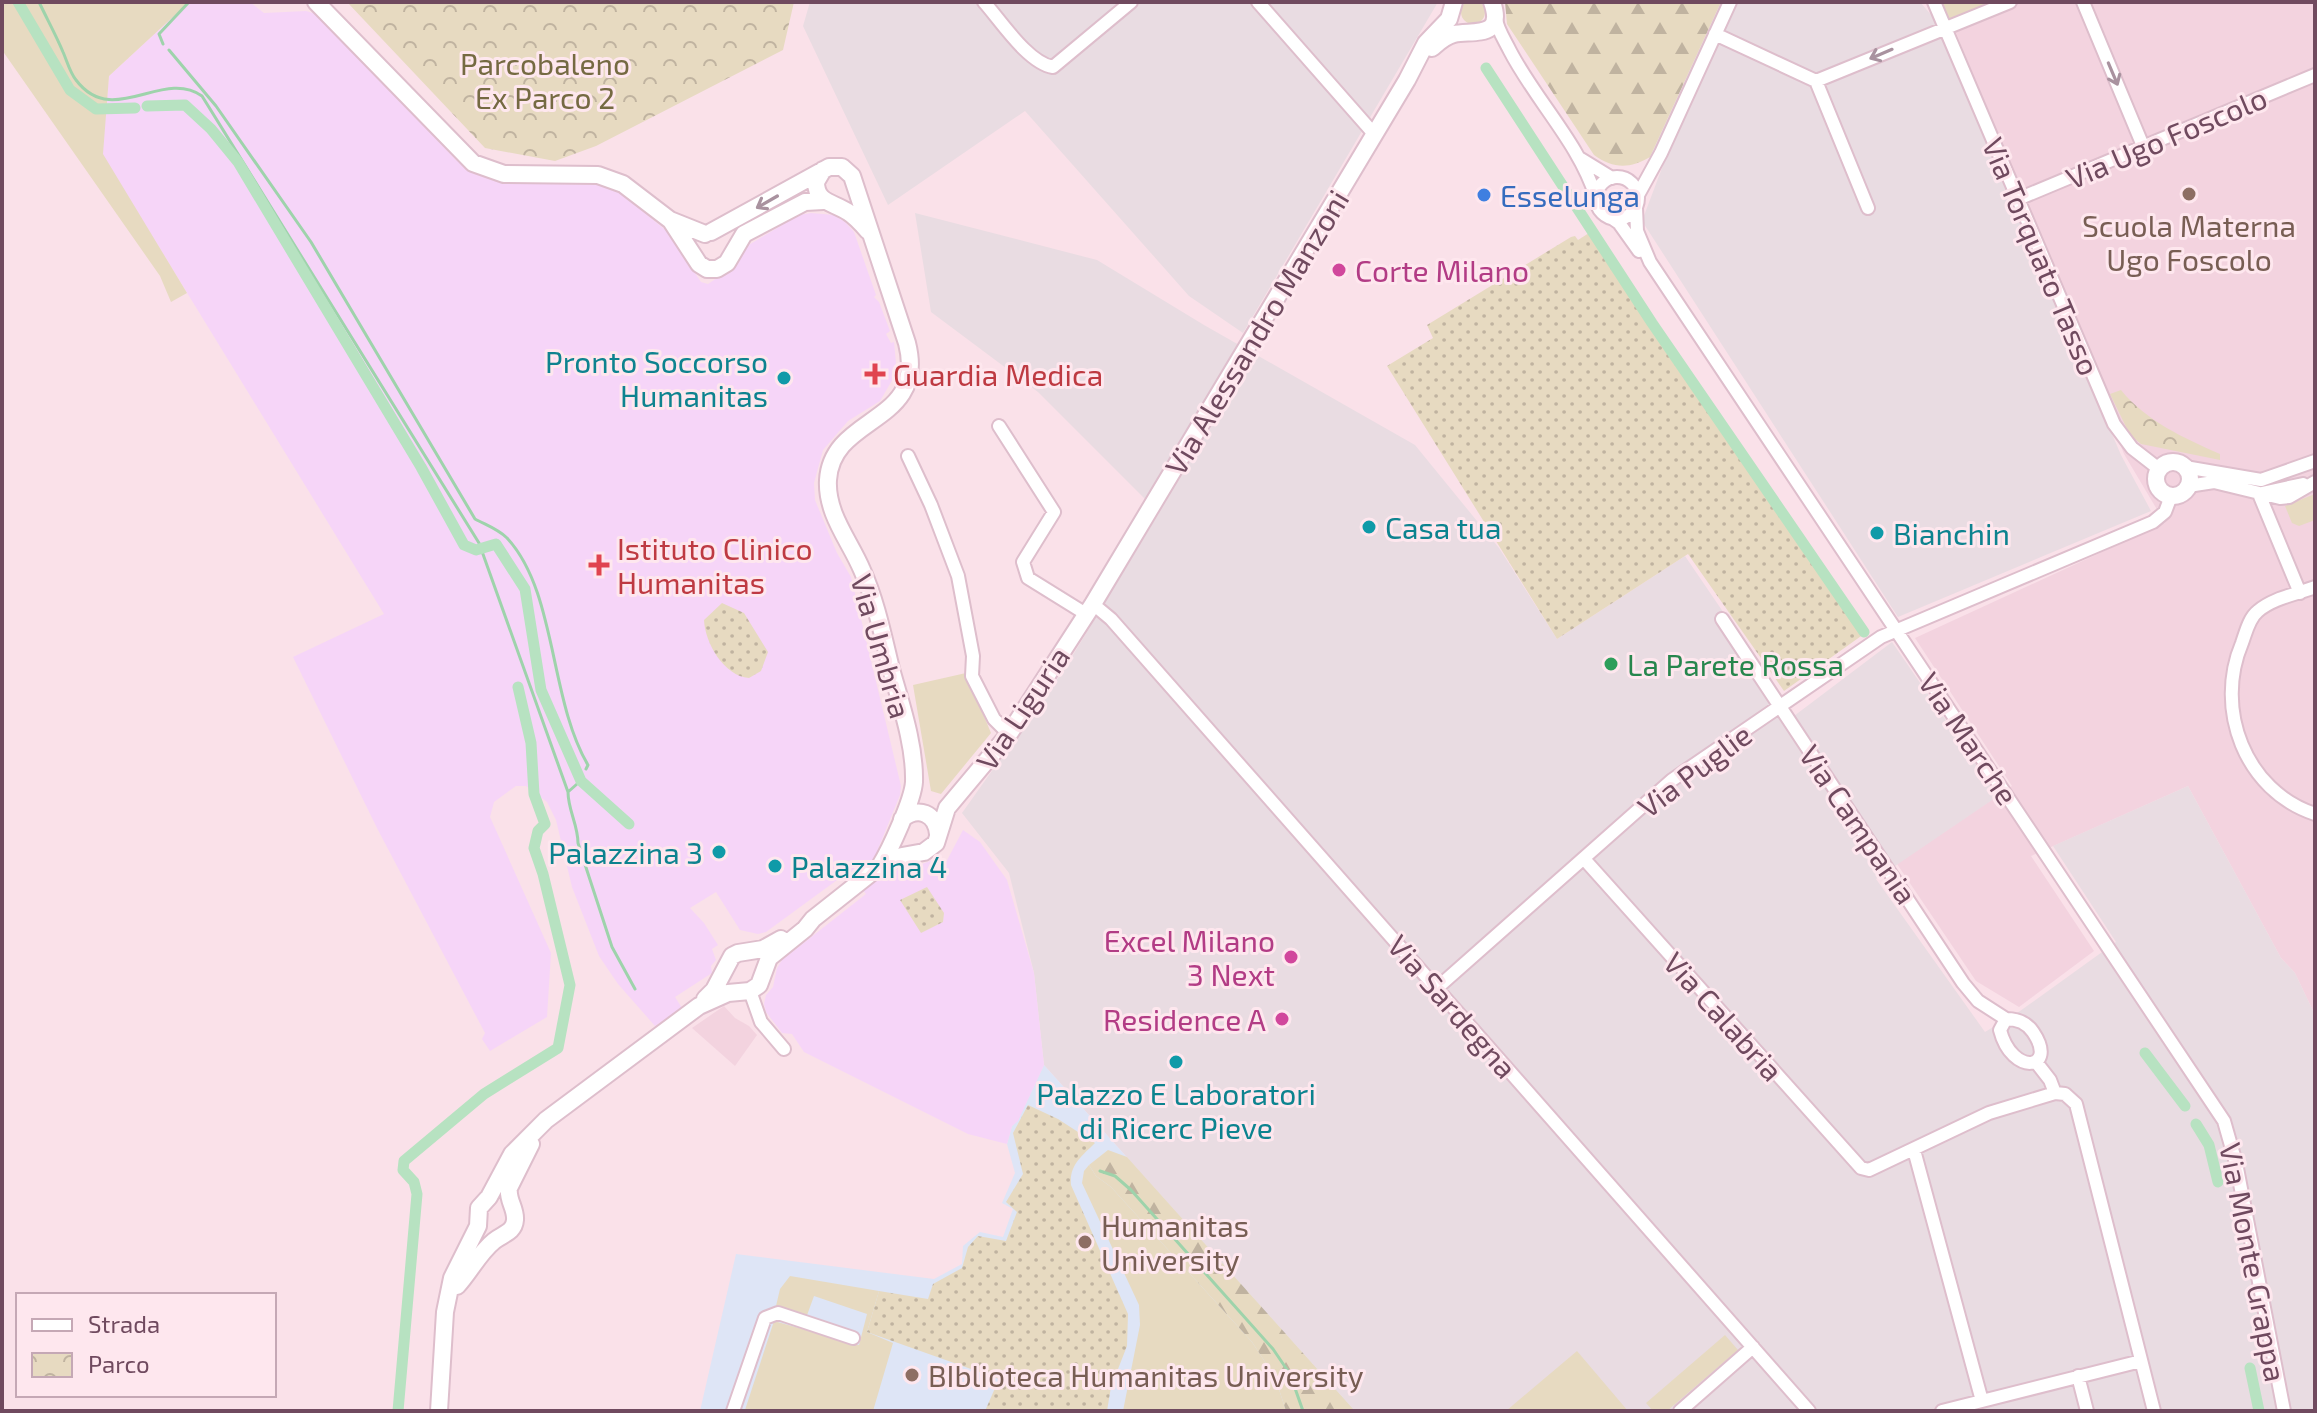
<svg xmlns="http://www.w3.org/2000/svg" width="2317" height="1413" font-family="'Exo 2',sans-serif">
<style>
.residential{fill:#f3d3df}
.industrial{fill:#e9dce2}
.education{fill:#dee5f6}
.medical{fill:#f6d5f8}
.grass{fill:#e7dac1}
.forest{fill:url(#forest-firs)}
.park{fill:url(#park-crowns)}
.garden{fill:url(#garden-dots)}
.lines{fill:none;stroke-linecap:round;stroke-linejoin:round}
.stream{stroke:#9ed3ab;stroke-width:3}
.canal{stroke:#b7e2c1;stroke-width:11}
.minor-casing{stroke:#debecc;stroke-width:16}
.tertiary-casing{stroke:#debecc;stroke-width:20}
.minor{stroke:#fff;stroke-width:12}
.tertiary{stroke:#fff;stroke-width:16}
.oneway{stroke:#a9929f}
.education-dot{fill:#8d6e63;stroke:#fee7ee;stroke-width:3}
.shop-dot{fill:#3f7fe0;stroke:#fee7ee;stroke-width:3}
.hotel-dot{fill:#d1479c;stroke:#fee7ee;stroke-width:3}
.health-dot{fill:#e0444e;stroke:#fee7ee;stroke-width:3}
.culture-dot{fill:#0f9aa8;stroke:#fee7ee;stroke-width:3}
.leisure-dot{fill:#2e9e5b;stroke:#fee7ee;stroke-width:3}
.labels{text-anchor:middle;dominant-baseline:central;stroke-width:6;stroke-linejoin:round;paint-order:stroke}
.park-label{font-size:30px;fill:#756a42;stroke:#fee7ee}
.street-label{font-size:30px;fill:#704a5f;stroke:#fee7ee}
.shop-label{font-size:30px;fill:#366cbe;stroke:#fee7ee;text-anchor:start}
.education-label{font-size:30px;fill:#785e54;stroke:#fee7ee;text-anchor:start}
.hotel-label{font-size:30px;fill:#b23c85;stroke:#fee7ee;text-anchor:end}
.culture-label{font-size:30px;fill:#0d838f;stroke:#fee7ee;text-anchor:start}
.health-label{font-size:30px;fill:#be3a42;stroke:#fee7ee;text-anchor:start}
.leisure-label{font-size:30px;fill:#27864d;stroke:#fee7ee;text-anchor:start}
</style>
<defs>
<pattern id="forest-firs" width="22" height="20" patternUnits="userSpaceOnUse" patternTransform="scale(2)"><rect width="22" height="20" fill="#e7dac1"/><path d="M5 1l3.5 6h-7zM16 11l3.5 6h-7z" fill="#c0b3a0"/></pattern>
<pattern id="park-crowns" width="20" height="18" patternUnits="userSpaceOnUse" patternTransform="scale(2)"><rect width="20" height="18" fill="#e7dac1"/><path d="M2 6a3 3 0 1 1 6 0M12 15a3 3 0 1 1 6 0" fill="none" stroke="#c0b3a0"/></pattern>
<pattern id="garden-dots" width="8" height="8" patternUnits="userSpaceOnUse" patternTransform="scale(2)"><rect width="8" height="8" fill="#e7dac1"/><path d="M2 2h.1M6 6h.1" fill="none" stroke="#c0b3a0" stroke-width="1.8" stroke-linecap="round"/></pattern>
</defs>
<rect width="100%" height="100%" fill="#fae1e9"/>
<path class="residential" d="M2010,2h305v1013l-20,-42 -14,-15 -93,-172 -157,70 63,95 -75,56 -43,-26 -79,-117 115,-78 -97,-148 250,-115 -41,-69 -171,-429z
M724,1006l11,12 14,8 8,9 -22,31 -43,-38z"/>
<path class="industrial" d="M810,2h628l-195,331 -54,-37 -164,-185 -137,94 -85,-179z
M1721,2h199l13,15 188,438 30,56 -253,106 -256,-396 23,-61 -15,-3z
M915,213l182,47 107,65 211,120 84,103 58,91 128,-83 109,160 98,-74 106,154 -122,83 109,153 35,-21 96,-69 -63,-96 135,-60 93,172 14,15 20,42v396h-960l-311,-346 -10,-92 -25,-100 -47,-60 103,-145 94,-155 -121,-121 -107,-80z"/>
<path class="education" d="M1044,1065l311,346h-655l36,-157 198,25 28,-15 1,-18 17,-14 23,5 10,-28 -11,-6 13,-30 -8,-29 5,-18 6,-6z"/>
<path class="medical" d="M189,2h61l14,11 42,-2 14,4 136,145 36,20 109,3 13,5 54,44 33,50 7,2 30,-20 9,-18 52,-31 12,-2 23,2 11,7 9,10 22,63 -2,2 5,5 11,29 -4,3 5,9 3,-1 2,21 -2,14 -14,24 -32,20 -25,29 -9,33 1,17 22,53 14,24 50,209 -1,9 -24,59 16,20 14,-10h16l11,-4 12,4 18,-34 17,12 27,38 27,93 10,92 -26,56 -6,5 -5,18 -39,-10 -164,-82 -12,-18 -10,-1 -16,-21 -2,-8 2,-9 7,-8 4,-19 5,-8 84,-66 -18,-22 -82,60 -8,2 -18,-4 -24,-38 -26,16 14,15 14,22 -6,4 4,11 -5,6 1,7 -37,24 7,11 -27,18 -37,-42 -19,-28 -27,-69 -16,-67 -9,-18 -21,-16h-10l-22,16 -4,15 61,136 -4,64 -57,34 -8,-12 3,-6 -107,-203 -85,-173 91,-43 -282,-460 7,-78z"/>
<path class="grass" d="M1461 12a12 12 0 1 1 24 0a12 12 0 1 1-24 0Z
M2,2h187l-80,74 -6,78 84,139 -16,9 -11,-26 -158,-226z
M1941,2h52v2l-43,18z
M2315,494v26l-16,6 -7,-3 -7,-17z
M966,673l25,60 -50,61 -10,-3 -18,-106z
M1089,1165l7,11 15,11 141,155 23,35 11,34h-163l17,-86 -1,-20 -57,-122 2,-12z
M790,1276l89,15 -12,41 26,11 -20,68 -128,-1 29,-89 85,24 8,-31 -53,-18 -8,22 -30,-12 4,-17z
M1725,1335l13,15 -71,61h-14l-7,-8z
M1577,1351l51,60h-122z"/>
<path class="forest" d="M1505,2h216l-71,155c-20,12 -37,12 -56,-2l-87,-131z
M1108,1150l19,7 228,254h-69l-11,-34 -23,-35 -141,-155 -15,-11 -7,-11z"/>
<path class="park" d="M347,2h447l-11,48 -187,96 -41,15 -70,-13z
M2121,390c25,31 63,48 99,64v6l-79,-16 -11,-9 -20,-41z"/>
<path class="garden" d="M1589,233l275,401 -80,57 -96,-137 -131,85 -170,-273 46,-28 -6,-13 144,-88 4,-1 3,4z
M722,603l22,10 24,39 -7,19 -12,7c-25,-2 -44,-35 -45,-58z
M927,887l17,26 -1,9 -22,11 -21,-33z
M1028,1105l30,14 37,24c-13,13 -26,22 -24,42l57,129 -1,32 -16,41 -4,24h-122l14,-32 -132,-47 12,-41 49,8 5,-15 29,-16 6,-21 10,-11 28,5 11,-29 -11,-10 17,-28 -10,-41z"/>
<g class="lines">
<path class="stream" d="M39,2c8,17 17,33 24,50 4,9 7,21 13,28 37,49 86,-12 126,16l277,447 89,249c0,18 10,33 10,51l34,104 23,42
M163,44l-4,-10 30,-32
M169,50l47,56 95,136 164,277c11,6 23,10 32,19 50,54 42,161 81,227l-2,4
M568,792l9,-8
M1100,1171l15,5 16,14 142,159 17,25 13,37"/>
<path class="canal" d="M18,2l52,88 26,19 39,-1
M1486,68l166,255 212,309
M147,106l38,-1 26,24 27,33 183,305 43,78 12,5 20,-6 29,45 16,101 40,91 48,43
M2145,1053l40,53
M2196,1124l13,21 9,37
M2250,1368l9,43
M398,1411l19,-217 -3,-12 -11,-12 1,-9 80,-67 74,-46 12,-63 -27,-111 -9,-26 4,-17 7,-7 -11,-30 -3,-51 -13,-56"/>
<defs>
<path id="minor" d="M984,2c17,19 44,61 69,65l78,-65
M1258,2l117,133
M1934,2l180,422 18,24 27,21
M2083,2l60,144
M1495,16c2,13 9,23 15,35 26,50 69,92 86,146
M1715,34l101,47 52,127
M1816,81l194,-79
M1581,159l31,19
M1596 198a21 21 0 1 1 42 0a21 21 0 1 1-42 0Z
M1638,195l23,-42 69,-151
M2018,199l297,-124
M1636,208l1,23 13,31 574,859 12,42 48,248
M1612,218l7,5 20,28
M999,426l55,86 -31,50 5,16 58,36
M908,456l23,49 27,71 15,80 -1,20 22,43 15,15
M2185,467l76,13 54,-19
M2188,486l26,-4 66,16 9,-1 26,-15
M2262,493l41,-9
M2259,494l41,99
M2315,587c-18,7 -42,11 -57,24 -9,7 -12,21 -16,32 -28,66 3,148 73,171
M1093,604l18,15 698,792
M1722,619l241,364 15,18 28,18
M1585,860l276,308 8,2 120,-57 66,-20 10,1 11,10 78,307
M1437,988l235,-208 209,-143 272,-115 12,-10 6,-16
M750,991l11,31 23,27
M2006,1019c11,0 21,4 27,13 26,38 -21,45 -33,-2z
M2036,1062l14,18 5,13
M1914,1150l68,251
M2078,1376l9,35
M733,1411l32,-93 13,-5 75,25
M1680,1411l73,-64
M1942,1411l199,-50"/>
<path id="tertiary" d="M316,2l157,161 31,11 94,1 25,9 47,36 35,14
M1432,48c7,-6 13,-12 22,-14 19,-4 51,5 38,-32
M823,170l-7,12c0,21 17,20 32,30 8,5 14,12 20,19
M671,221l28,43 8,5h10l10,-6 17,-29 61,-32 18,-1
M711,232l118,-65h13l10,9 55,167c21,82 -75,71 -79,137 -2,34 22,61 34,90 14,31 21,66 29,99 10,36 24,76 23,113 -1,18 -24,68 -34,84
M2156 479a17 17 0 1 1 34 0a17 17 0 1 1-34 0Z
M902,819c16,-13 34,-6 36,15
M705,999l9,-9 18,-34 6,-3 25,-4 18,-10
M457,1286c13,-14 22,-33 37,-45 8,-7 20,-8 21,-21 1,-12 -8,-20 -6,-32l22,-44
M439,1411l6,-99 7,-34 26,-52 1,-18 10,-11 23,-43 34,-34 153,-114 29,-13 22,-2 9,-6 10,-27 36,-29 8,-10 67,-53 22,-10 22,-4 12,-9 11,-35 62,-74 84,-130 314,-524 19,-37 23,-24 5,-17"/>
</defs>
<use href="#minor" class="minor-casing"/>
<use href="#tertiary" class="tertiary-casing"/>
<use href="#minor" class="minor"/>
<use href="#tertiary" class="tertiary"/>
</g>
<defs><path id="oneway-shaft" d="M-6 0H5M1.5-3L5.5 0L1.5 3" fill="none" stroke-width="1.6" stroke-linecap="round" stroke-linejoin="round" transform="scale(2)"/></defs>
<g class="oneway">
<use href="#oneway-shaft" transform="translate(1881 54) rotate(157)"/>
<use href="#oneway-shaft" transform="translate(2113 74) rotate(67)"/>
<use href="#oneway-shaft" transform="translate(767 202) rotate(150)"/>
</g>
<g class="education-dot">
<circle cx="2189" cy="194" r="8"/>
<circle cx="1085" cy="1242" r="8"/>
<circle cx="912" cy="1375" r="8"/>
</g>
<circle class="shop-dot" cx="1484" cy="195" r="8"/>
<g class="hotel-dot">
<circle cx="1339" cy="270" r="8"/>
<circle cx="1291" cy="957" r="8"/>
<circle cx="1282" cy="1019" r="8"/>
</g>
<g class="health-dot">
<path d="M871 362h8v8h8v8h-8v8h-8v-8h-8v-8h8z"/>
<path d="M595 553h8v8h8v8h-8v8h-8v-8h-8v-8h8z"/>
</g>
<g class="culture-dot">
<circle cx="784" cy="378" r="8"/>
<circle cx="1369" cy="527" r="8"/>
<circle cx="1877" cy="533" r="8"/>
<circle cx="719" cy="852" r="8"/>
<circle cx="775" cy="866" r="8"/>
<circle cx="1176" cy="1062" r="8"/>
</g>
<circle class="leisure-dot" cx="1611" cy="664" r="8"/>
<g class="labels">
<g class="park-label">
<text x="545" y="63">Parcobaleno<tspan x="545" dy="34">Ex Parco 2</tspan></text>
</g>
<g class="street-label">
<text transform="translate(2166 137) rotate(-23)">Via Ugo Foscolo</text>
<text transform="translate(2042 256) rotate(67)">Via Torquato Tasso</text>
<text transform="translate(1256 332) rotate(-59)">Via Alessandro Manzoni</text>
<text transform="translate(882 646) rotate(74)">Via Umbria</text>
<text transform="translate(1022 708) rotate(-56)">Via Liguria</text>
<text transform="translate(1969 738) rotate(56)">Via Marche</text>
<text transform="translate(1694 770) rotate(-37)">Via Puglie</text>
<text transform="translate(1859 824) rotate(56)">Via Campania</text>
<text transform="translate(1453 1006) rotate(49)">Via Sardegna</text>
<text transform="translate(1724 1016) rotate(48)">Via Calabria</text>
<text transform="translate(2254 1262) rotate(79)">Via Monte Grappa</text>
</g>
<g class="shop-label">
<text x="1500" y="195">Esselunga</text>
</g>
<g class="education-label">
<text x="2189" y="225" text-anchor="middle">Scuola Materna<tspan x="2189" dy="34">Ugo Foscolo</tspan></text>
<text x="1101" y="1225">Humanitas<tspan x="1101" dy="34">University</tspan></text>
<text x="928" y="1375">BIblioteca Humanitas University</text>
</g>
<g class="hotel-label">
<text x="1355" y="270" text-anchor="start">Corte Milano</text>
<text x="1275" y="940">Excel Milano<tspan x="1275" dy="34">3 Next</tspan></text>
<text x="1266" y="1019">Residence A</text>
</g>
<g class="culture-label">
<text x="768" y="361" text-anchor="end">Pronto Soccorso<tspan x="768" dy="34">Humanitas</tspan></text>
<text x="1385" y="527">Casa tua</text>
<text x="1893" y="533">Bianchin</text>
<text x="703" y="852" text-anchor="end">Palazzina 3</text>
<text x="791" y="866">Palazzina 4</text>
<text x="1176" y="1093" text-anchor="middle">Palazzo E Laboratori<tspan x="1176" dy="34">di Ricerc Pieve</tspan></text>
</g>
<g class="health-label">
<text x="893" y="374">Guardia Medica</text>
<text x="617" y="548">Istituto Clinico<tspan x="617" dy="34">Humanitas</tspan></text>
</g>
<g class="leisure-label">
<text x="1627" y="664">La Parete Rossa</text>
</g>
</g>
<rect width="2317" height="1413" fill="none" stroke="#704a5f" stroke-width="8"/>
<rect x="16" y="1293" width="260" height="104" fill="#fee7ee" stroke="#c5a8b5" stroke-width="2"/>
<rect x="32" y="1319" width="40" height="12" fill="#ffffff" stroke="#c5a8b5" stroke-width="2"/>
<text x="88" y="1333" font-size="24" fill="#704a5f">Strada</text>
<rect x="32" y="1353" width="40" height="24" fill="url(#park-crowns)" stroke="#c5a8b5" stroke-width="2"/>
<text x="88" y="1373" font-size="24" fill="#704a5f">Parco</text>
</svg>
